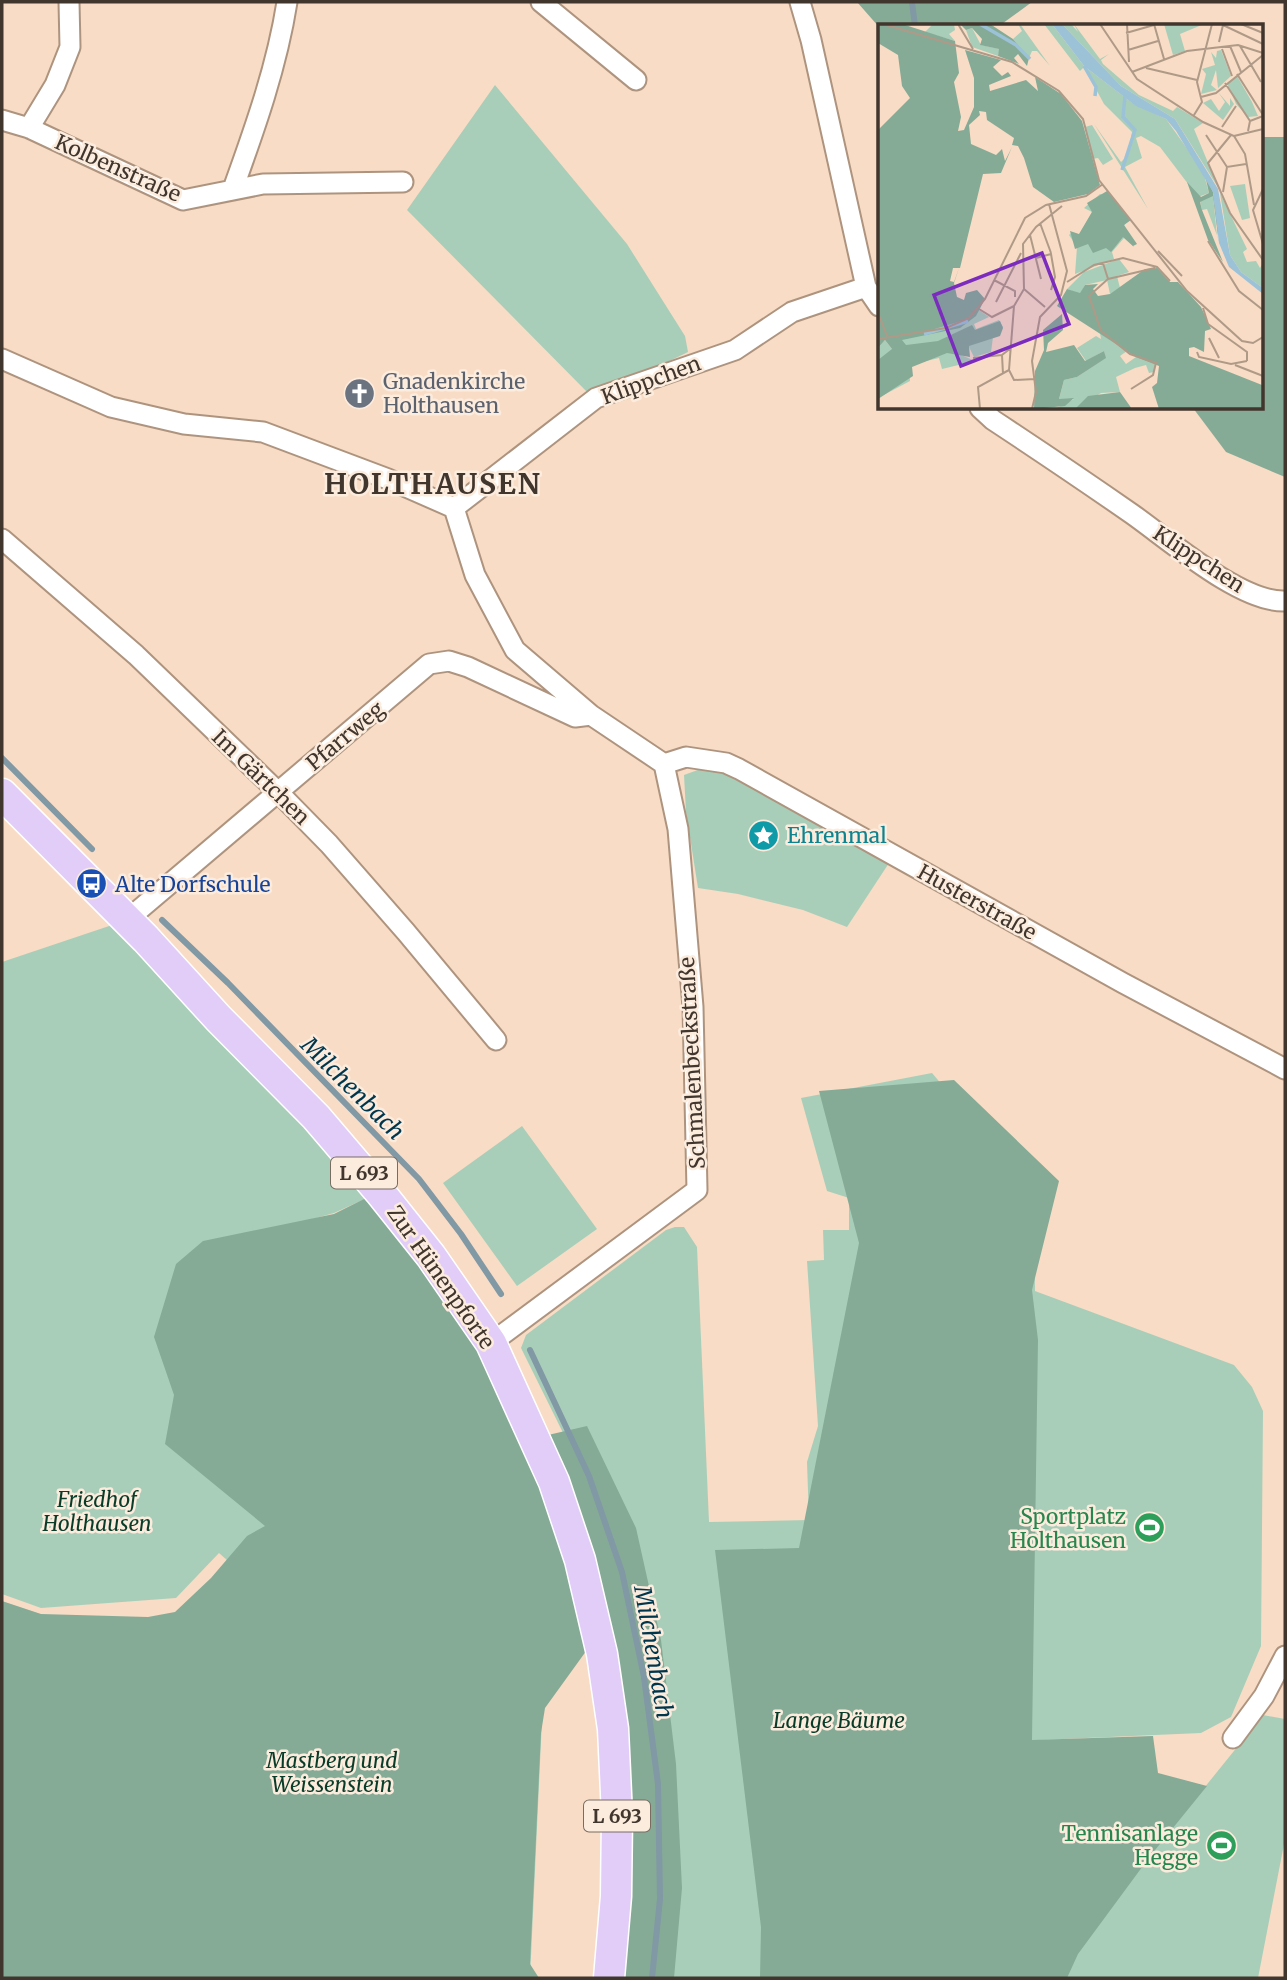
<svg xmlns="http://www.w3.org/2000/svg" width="1287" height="1980" font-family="Merriweather,serif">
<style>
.green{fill:#a8ceb9}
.forest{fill:#85ab97}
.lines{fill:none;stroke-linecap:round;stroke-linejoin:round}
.stream{stroke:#8198a5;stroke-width:6}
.minor-casing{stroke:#ae947f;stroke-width:23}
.primary-casing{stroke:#fff;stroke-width:33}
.minor{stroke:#fff;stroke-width:19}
.primary{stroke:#e2cdf9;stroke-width:30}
.labels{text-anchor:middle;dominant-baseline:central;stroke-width:5;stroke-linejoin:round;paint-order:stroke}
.shield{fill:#fcecde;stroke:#796d62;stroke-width:2}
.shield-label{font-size:19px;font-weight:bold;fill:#41362d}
.street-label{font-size:21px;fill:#41362d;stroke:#fcecde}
.worship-label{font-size:21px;fill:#5b616d;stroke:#fcecde;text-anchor:start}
.culture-label{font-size:21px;fill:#0d838f;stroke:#fcecde;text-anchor:start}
.transit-label{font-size:21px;fill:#164399;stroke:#fcecde;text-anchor:start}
.park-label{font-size:21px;font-style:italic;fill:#093c28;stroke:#fcecde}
.leisure-label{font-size:21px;fill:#27864d;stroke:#fcecde;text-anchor:end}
.water-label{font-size:23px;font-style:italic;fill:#00364c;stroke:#fcecde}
.district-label{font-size:28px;font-weight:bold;letter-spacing:2px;fill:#41362d;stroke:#fcecde}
.inset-river{fill:none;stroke:#9cc2d8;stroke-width:3.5}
.inset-road{fill:none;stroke:#af9a88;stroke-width:2}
.view{fill:#7b2cbf;fill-opacity:0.15;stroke:#7b2cbf;stroke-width:3.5}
.inset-edge{fill:none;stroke:#41362d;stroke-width:3.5}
</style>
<rect width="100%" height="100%" fill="#f8dcc5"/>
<path class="green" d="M495,85l132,159 58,92 3,16 -95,46 -186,-188z
M706,767l43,15 140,81 -42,64 -44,-17 -65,-16 -40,-6 -12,-76 -2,-37z
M127,920l253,272 -46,21 -25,7 234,478 -13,280h-528v-349l145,20 81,-88 -9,-8 -43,45 -135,10 -39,-14v-632z
M932,1073l102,120 1,98 199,74 18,22 11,24 -2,235 -30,71 -30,16 -161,7 114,110 109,-135 22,4v120l-27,139h-632l-52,-523 -53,-107 5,-13 140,-105 9,-3h9l13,20 12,275 100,-2 -2,-58 11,-36 -11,-165 17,-1 -1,-30h26v-32l-22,-7 -26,-93z
M522,1126l75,103 -80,57 -74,-103z"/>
<path class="forest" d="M857,2h175l-33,24 -120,1z
M1261,137h24v340l-59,-25 -33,-44h68z
M954,1080l105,101 -27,109 6,50 -6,400 121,-4 5,37 49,13 -56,69 -73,99 -11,24h-307l1,-51 -46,-377 84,-2 60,-305 -40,-152z
M380,1191l155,247 52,-12 49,102 25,112 15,124 6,124 -8,90h-60l-17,-342 -52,72 -4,25 -11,231 9,14h-537v-377l39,13 107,3 27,-5 36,-34 36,-42 18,-10 -100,-82 9,-49 -20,-58 22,-73 27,-23 131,-27z"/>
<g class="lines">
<path class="stream" d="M912,2l3,24
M2,758l90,91
M162,920l66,63 191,196 42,55 40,60
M530,1350l59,126 33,96 22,105 14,107 2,115 -8,79"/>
<defs>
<path id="minor" d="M541,2l95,78
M800,2l11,38 55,247 13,19
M2,120l27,8 154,72 80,-16 140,-2
M29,128l26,-43 15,-38 -1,-45
M233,189c22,-61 44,-123 54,-187
M2,359l109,48 73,17 79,8 125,47 66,29 21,67 40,75 76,65 73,49
M980,408l13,12c47,31 93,62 139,94 37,26 109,89 153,87
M454,508l142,-110 139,-48 57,-38 74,-25
M2,539l134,116 142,137 51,52 77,88 90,108
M664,764l22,-7 40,6 13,6 384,214 162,86
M127,920l302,-256 20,-3 19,6 107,50 16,-2
M491,1343l206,-153 -4,-183 -15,-178 -14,-65
M1233,1738l31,-42 21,-40"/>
<path id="primary" d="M2,794l144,145 73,80 97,98 64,75 51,64 60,87 63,139 26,78 22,94 11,75 4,86 -1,81 -7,82"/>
</defs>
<use href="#minor" class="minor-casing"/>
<use href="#primary" class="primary-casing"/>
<use href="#minor" class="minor"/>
<use href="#primary" class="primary"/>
</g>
<defs>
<symbol id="church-disc" viewBox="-11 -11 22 22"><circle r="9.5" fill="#6b7280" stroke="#fcecde"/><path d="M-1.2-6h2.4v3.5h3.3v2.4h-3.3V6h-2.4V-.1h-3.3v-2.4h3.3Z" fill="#fff"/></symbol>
<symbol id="sight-disc" viewBox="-11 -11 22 22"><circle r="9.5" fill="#0f9aa8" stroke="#fcecde"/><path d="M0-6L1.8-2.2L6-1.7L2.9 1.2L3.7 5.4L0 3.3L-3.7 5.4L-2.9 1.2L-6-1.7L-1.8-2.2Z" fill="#fff"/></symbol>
<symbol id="bus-disc" viewBox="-11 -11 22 22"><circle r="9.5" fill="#1a4fb4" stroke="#fcecde"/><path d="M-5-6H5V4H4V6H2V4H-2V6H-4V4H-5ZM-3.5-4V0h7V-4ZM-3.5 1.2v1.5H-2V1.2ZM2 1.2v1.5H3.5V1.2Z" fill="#fff"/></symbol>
<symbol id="stadium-disc" viewBox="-11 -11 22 22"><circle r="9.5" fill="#2e9e5b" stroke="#fcecde"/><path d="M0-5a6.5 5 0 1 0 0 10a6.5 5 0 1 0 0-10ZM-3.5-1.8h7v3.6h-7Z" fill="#fff"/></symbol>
</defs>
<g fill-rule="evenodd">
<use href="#church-disc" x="342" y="376" width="35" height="35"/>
<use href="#sight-disc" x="746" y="818" width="35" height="35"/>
<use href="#bus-disc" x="74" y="866" width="35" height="35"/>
<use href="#stadium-disc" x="1132" y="1510" width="35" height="35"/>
<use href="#stadium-disc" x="1204" y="1828" width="35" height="35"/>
</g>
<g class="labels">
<g class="shield">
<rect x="331" y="1157.5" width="66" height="31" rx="5"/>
<rect x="584" y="1800.5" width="66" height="31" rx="5"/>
</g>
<g class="shield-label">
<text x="364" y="1173">L 693</text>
<text x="617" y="1816">L 693</text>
</g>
<g class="street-label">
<text transform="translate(118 168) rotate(24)">Kolbenstraße</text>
<text transform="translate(651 380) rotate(-20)">Klippchen</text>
<text transform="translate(1199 559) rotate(33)">Klippchen</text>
<text transform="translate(345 736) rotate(-40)">Pfarrweg</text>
<text transform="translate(261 777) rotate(44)">Im Gärtchen</text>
<text transform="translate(977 902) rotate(29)">Husterstraße</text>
<text transform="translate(692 1063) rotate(-93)">Schmalenbeckstraße</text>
<text transform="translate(441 1277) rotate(55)">Zur Hünenpforte</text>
</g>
<g class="worship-label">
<text x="383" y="381">Gnadenkirche<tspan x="383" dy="24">Holthausen</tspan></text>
</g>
<g class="culture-label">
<text x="787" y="835">Ehrenmal</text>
</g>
<g class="transit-label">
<text x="115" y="884">Alte Dorfschule</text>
</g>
<g class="park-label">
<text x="97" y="1499">Friedhof<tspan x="97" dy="24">Holthausen</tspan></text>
<text x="839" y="1720">Lange Bäume</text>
<text x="332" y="1760">Mastberg und<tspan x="332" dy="24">Weissenstein</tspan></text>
</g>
<g class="leisure-label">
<text x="1126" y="1516">Sportplatz<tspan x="1126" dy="24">Holthausen</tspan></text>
<text x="1198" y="1833">Tennisanlage<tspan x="1198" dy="24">Hegge</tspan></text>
</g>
<g class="water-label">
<text transform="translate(353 1088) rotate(45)">Milchenbach</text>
<text transform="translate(654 1652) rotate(80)">Milchenbach</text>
</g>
<g class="district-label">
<text x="433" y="484">HOLTHAUSEN</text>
</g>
</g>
<g transform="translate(878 24)">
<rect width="385" height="385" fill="#f8dcc5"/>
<path d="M55,0h21l1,6 -6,4 6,7 -30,-9zM140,0h2l30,42 -13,-15h-5l-3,7 -16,-19 9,-8zM166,0h8l32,42 47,36 35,17 37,52 6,22 -11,4 -38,-50 -19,-11 -5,2 6,20 -17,9 23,42 -54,-85 27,38 7,-7 4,-23 -28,-28 -20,-37 -4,4zM184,0h9l7,8 -4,-8 26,35 9,-5 -8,6 2,4 36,31 34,16 4,-4 26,16 -9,6 25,60 -44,-70 -54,-33zM286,0h40l-24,10 5,17 -12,4zM94,4l9,17 19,4 -2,7 -26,-9 -6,-17zM343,26l10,26 -13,12 -2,-18 -5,15 6,5 -16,4 5,-20 -4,-5 13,-4 -4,-13 5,6 1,-7zM359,52l15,26 6,14 -10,1 -12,-13 -9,-21zM340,68l12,14v-8l4,6 -11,16 -20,-17 8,-4 8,12 6,-9zM214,101l21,34 -10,6 -5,-7 -6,1 -7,-32zM367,160l5,34 -8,2 -12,-34zM342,169l27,56 -4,3 4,10 9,-1 4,7 3,-5v25l-22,-16 -11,-17zM222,170l6,1 24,25 -6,5 10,22 -10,-9 -12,14 2,7 -39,15 2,-27 -8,-12 3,-3 6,5 14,-25 -8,-4zM335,171l4,41 12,31 -22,-58 -5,1 -2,-9zM241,235l10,13 -12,4 3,12 -10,6 -3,-14 -22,5 -5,9 -13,-5 17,-17zM101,286l10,7 -15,7 2,5 23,-9 4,7 -10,10 -2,15 -17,5 -5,-10 -10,7 16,7 -33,8 -3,-11 -30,7 1,16 -32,17v-50l7,-8 7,9 5,-11 39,-6zM222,309l27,18 -7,5 6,8 10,-7 20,6 -2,9 -5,1 -3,-8 -11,3 -19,9 4,15 -19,1 -26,16h-20l19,-10h-15l5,-19 13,-3 28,-19 -1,-7 -18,10 -9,-13 19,-12 5,3z" fill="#a8ceb9"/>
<path d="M0,0h24l53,17 4,32 -5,9 7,35 -3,14 6,-1 10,-23v-29l-9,-28 36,10 -8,7 9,9 6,-4 3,4 -22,9 1,6 36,-11 12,11 -3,-14 26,17 21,27 18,64 -12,9 -34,8 -21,-15 -9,-29 -6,-12 -6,-1 2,-7 -27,-18 -1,-8 -7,-1 1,4 -11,10 2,19 25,11 6,-6 3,12 7,-14 -11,26 -18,1 -23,94h-7l-3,13 4,1 5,-14 -5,15 3,14 7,3 2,-7 11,-3 8,9 -9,17 -16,12 -58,12 4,5 32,-4 34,-16 3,5 25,-9 3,7 -3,8 -31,10 1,11 -23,-4 -35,14 1,9 -35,23v-39l14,-11 -7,-9 -7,8v-218l32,-32 -8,-12 -4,-31 -20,-12zM82,0h30l23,15 16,19 -2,8 -9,-12 -4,4 5,6 -21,-8 1,-7 -19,-4 2,-6 -10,-11 -6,2zM327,151l8,17 5,35v9l-5,-40 -13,6 2,8 21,52 -15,-22 -21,-58 14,15 8,-4zM229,167l24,29 -7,5 13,19 -4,2 -10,-9 -12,15 -5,-4 -13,5 -5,-9 -13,5 -5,-18 9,3 13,-22 -5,-9zM279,244l13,14h8l23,25 10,22 -6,2 -1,21 -10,-5 -5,1v8l73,29 1,24h-104l-7,-22 5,-4 2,-17 -23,-9 -79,-51 10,-17 13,4 5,-8 13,-1 -5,5 5,7 12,-2 35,-25zM184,290l1,16 -15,13 -2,9 28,-7 11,16 19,-10 2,7 -29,19 -13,3 -5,19 15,-1 -9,8 -31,3 1,-38 9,-21 -1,-20zM242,368l12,17h-57l13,-13z" fill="#85ab97"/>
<path d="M174,0h10l59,62 54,33 43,70 12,66 11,17 22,16v6l-34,-27 -10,-24 -6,-51 -37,-61 -10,-12 -30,-13 -52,-40z" fill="#9cc2d8"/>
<path class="inset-river" d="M102,0l36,21 14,14M206,42l12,21 -1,9M244,146l13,-40 -12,-13 2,-21M46,310l44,-13"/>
<path class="inset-road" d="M5,0l129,38 47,29 24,28 16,61 88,111 55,50 11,2 10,-6M80,0l15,25M222,0l37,55 66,43 31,14 11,18 9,51M249,0l2,38M276,0l10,35M363,0l22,9M248,9l28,-8M341,18l4,-17 40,19M352,22l11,26M362,22l21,36M344,25l10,27M250,26l30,-9M268,44l51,12M254,48l55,-21 51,-6 25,8M359,50l26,41M347,59l25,38M323,73l15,-4 47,-38M316,91l8,-13 -5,-20 15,-58M344,103l14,-21M370,107l2,-10 13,-5M328,111l21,32 19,-3M353,111l-23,28 22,50 33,47M356,112l29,-7M385,165l-10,21 10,34M345,168l4,-25M162,199l11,30M152,211l11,44M330,217l31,50 24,19M280,227l24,25M158,234l15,-4 4,23 -4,13M225,239l5,16 -19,17 12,35 29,23 26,9 -3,12 -22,14M230,255l47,-11M116,256l21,11v6M189,258l27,-17 29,-7 34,9 13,14M146,265l21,18M118,278l25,-49M325,284l5,16 39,28v9M101,285l13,8 22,-11M0,289l9,23M331,314l10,20M0,315l68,-11 23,-10 16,-19 40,-81 21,-13 40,-9 17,-12M319,328l2,5 32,7 16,-3M95,334l29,-3M357,341l28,11M125,350l-1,-19 9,-7M157,355l-21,1 -5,-10 5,-64 10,-17 -1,-45 13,-17 26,-21M102,385l-2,-22 31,-17M154,385l4,-17 -4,-31 8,-44 21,-22 6,-24 -18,-67"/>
<path class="view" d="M164,229l27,71 -108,42 -27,-71z"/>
<rect width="385" height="385" class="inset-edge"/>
</g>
<rect width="1287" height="1980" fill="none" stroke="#41362d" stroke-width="7"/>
</svg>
